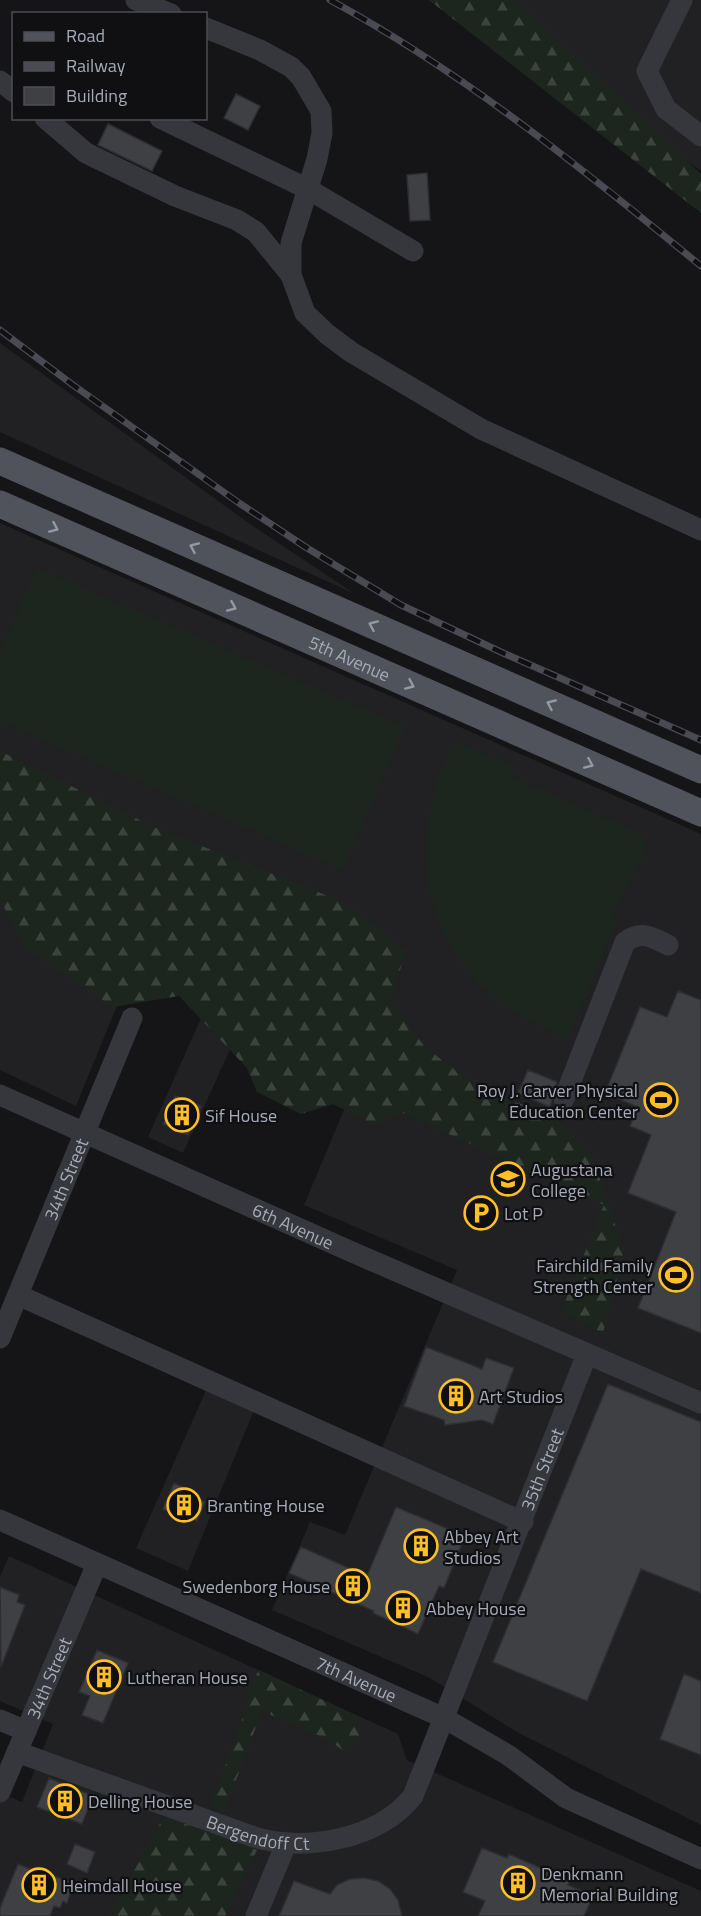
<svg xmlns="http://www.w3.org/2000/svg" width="701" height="1916" font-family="'Titillium Web',sans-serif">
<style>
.built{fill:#212124}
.forest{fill:url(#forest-firs)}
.pitch{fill:#1d261e}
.building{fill:#3f4044;stroke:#2f2f33;stroke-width:1.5}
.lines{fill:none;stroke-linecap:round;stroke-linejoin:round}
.minor{stroke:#36373c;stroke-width:21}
.major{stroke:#51535c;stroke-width:27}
.rail-casing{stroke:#494a52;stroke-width:7}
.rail{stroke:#101012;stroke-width:4.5;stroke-dasharray:14;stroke-linecap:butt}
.oneway{stroke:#9599a6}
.labels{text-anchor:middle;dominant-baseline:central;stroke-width:4.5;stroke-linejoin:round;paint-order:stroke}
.street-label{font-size:18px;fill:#a6abb8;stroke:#101012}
.poi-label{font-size:18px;fill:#a6abb8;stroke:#101012;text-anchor:start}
</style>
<defs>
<pattern id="forest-firs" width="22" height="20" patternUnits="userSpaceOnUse" patternTransform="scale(1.5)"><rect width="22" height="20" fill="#1d261e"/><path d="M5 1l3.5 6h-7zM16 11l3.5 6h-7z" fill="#3b433d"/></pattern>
</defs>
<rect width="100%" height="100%" fill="#151517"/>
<path class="built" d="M474,0h227v171l-146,-104z
M0,343l250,181 105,70 -355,-162z
M0,523l701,311v991l-184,-93 -87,-54 -158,-68 38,-88 35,13 112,-265 -153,-65 69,-164 -115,-53 -75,165 -35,-16 74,-166 -77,-34 -69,169 -76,-36z
M207,1388l47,22 -66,161 -52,-23z
M9,1556l389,178 9,26 294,131v25h-701v-123l22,9 31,-78 -53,-23v-124z"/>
<path class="forest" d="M429,0h85l187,174v39z
M0,751l156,77 187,74 63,49 -16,51 35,45 57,44 72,24 39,43 31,93 -21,82 -42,-21 43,-107 -201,-92 -28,12 -42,-21 -32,10 -44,-22 -10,-24 -68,-72 -66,11 -86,-58 -27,-49z
M259,1670l100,47 1,19 -15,16 -16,-12 -67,-29 -38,101 -14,-5 38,-104v-14z
M164,1816l93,34 -32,66h-116z"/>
<path class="pitch" d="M37,568l368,159 -62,143 -343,-149v-69z
M457,742l57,26 -2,9 131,58 4,16 -34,62 4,9 -50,118c-26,-13 -52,-26 -75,-45 -56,-47 -76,-119 -61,-190 3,-12 6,-28 12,-39 4,-8 9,-16 14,-24z"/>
<path class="building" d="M236,94l24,12 -12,24 -24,-12z
M108,124l54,27 -10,20 -54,-26z
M427,173l3,47 -20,1 -3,-46z
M678,991l23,9v333l-63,-25 38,-96 -48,-19 23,-58 -21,-9 8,-19 -33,-14 35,-86 27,10z
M528,1070l29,12 -7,25 -32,-14z
M175,1096l26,10 -13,29 -25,-11z
M426,1347l56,22 4,-11 28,10 -21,56 -11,-4 -37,5 -1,-5 -40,-14z
M608,1384l93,38v171l-60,-24 -54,132 -94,-39z
M174,1483l25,12 -1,3 7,4 -8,19 -8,-3 -1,2 -25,-11z
M396,1507l69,29 -21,52 -5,-2 -21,48 -45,-21 1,-2 -85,-38 12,-26 66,29z
M0,1587l19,8 -2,7 8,3 -24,62z
M97,1650l31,13 -25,60 -21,-8 8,-19 -11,-4z
M684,1674l17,7v74l-41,-16z
M49,1778l44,18 -11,28 -45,-17z
M75,1844l20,8 -8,21 -20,-9z
M482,1848l25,10 2,-4 29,13 32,14 -2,4 25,11 -9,20h-106l7,-15 -22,-9z
M18,1864l21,9 1,-3 34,14 -7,19 -4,-2 -3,7 -6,-2 -4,10h-50v-8z
M364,1878l14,3 12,8 8,11 4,16h-123l15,-35 36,13 7,-9 13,-6z"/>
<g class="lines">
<g class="minor">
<path d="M136,0l35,14"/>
<path d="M682,0l-35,71 19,38 35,27"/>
<path d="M206,28l54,22 31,17 10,10 20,34 1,22 -5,26 -26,84v32l14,38 22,21 24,18 130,77 220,101"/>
<path d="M0,81l14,11"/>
<path d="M45,118l41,35 89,43 62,24 19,12 35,43"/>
<path d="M160,118l148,71 105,62"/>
<path id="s1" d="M0,1095l352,157 349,151"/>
<path d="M564,1099l61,-157c17,-12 26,-5 43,3"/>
<path d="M18,1295l505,227"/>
<path id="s2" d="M0,1338l132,-320"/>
<path id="s3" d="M0,1520l444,198 64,37 58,43 135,61"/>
<path d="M0,1720l26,11"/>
<path id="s4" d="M17,1752l237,85c51,15 124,3 159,-41l174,-442"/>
<path id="s5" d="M0,1792l97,-228"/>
<path d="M256,1916l30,-72"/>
</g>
<g class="major">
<path d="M0,461l701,309"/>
<path id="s6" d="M0,504l701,309"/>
</g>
<defs>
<path id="rail" d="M330,0c134,73 253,169 371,266
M0,330l73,55 166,118 68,45 94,57 102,48 198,87"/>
</defs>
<use href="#rail" class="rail-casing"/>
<use href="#rail" class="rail"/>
</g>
<defs><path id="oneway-chevron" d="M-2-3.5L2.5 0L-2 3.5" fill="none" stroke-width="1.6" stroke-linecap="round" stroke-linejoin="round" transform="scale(1.5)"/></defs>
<g class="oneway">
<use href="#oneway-chevron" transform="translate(54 528) rotate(24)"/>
<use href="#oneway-chevron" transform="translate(194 547) rotate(-156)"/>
<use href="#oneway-chevron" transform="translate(232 607) rotate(24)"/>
<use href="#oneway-chevron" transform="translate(373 625) rotate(-156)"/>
<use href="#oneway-chevron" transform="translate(410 685) rotate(24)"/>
<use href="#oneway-chevron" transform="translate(551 704) rotate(-156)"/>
<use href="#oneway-chevron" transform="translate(589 764) rotate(24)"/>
</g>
<defs>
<symbol id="stadium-ring" viewBox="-11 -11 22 22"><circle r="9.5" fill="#101012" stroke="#ffbf25" stroke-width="1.5"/><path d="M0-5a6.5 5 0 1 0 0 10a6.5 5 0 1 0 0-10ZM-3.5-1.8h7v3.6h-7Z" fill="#ffbf25"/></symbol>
<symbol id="building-ring" viewBox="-11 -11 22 22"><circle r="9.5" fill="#101012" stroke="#ffbf25" stroke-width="1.5"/><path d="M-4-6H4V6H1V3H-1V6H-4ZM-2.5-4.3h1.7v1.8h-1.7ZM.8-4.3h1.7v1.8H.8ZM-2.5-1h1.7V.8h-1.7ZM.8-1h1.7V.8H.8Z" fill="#ffbf25"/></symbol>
<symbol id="university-ring" viewBox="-11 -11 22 22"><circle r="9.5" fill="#101012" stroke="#ffbf25" stroke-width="1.5"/><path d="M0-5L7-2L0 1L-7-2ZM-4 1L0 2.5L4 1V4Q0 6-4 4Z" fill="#ffbf25"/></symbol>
<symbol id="parking-ring" viewBox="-11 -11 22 22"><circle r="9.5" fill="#101012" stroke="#ffbf25" stroke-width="1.5"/><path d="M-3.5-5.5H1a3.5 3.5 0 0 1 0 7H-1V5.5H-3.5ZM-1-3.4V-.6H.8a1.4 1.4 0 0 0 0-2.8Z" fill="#ffbf25"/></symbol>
</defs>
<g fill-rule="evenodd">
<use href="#stadium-ring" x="642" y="1081" width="38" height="38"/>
<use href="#building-ring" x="163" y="1096" width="38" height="38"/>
<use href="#university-ring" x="489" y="1160" width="38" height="38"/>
<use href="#parking-ring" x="462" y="1194" width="38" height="38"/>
<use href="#stadium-ring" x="657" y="1256" width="38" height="38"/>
<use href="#building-ring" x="437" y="1377" width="38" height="38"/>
<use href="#building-ring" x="165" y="1486" width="38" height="38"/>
<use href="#building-ring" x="402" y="1527" width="38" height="38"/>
<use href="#building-ring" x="334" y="1567" width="38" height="38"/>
<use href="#building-ring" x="384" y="1589" width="38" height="38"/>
<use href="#building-ring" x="85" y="1658" width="38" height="38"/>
<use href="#building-ring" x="46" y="1782" width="38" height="38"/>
<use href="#building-ring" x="499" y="1864" width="38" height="38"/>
<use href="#building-ring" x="20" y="1866" width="38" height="38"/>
</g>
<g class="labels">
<g class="street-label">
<text stroke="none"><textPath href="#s6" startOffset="382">5th Avenue</textPath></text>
<text stroke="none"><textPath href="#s2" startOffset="172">34th Street</textPath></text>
<text stroke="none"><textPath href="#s1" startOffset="321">6th Avenue</textPath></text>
<text stroke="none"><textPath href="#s4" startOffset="776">35th Street</textPath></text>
<text stroke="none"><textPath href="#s5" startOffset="124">34th Street</textPath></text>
<text stroke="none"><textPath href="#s3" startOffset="390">7th Avenue</textPath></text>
<text stroke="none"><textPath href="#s4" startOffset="255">Bergendoff Ct</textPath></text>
</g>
<g class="poi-label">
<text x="638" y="1090" text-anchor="end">Roy J. Carver Physical<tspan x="638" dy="21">Education Center</tspan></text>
<text x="205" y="1115">Sif House</text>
<text x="531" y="1169">Augustana<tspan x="531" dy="21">College</tspan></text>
<text x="504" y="1213">Lot P</text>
<text x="653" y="1265" text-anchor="end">Fairchild Family<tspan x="653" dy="21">Strength Center</tspan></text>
<text x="479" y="1396">Art Studios</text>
<text x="207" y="1505">Branting House</text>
<text x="444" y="1536">Abbey Art<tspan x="444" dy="21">Studios</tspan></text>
<text x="330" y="1586" text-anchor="end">Swedenborg House</text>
<text x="426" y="1608">Abbey House</text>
<text x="127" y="1677">Lutheran House</text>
<text x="88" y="1801">Delling House</text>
<text x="541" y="1873">Denkmann<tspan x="541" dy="21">Memorial Building</tspan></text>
<text x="62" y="1885">Heimdall House</text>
</g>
</g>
<rect x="12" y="12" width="195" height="108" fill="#101012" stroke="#4c4e54" stroke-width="1.5"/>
<rect x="24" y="32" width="30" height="9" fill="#51535c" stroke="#4c4e54" stroke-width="1.5"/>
<text x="66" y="42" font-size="18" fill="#a6abb8">Road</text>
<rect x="24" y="62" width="30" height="9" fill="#494a52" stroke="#4c4e54" stroke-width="1.5"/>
<text x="66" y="72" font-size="18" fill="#a6abb8">Railway</text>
<rect x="24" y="87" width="30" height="18" fill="#3f4044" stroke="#4c4e54" stroke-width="1.5"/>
<text x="66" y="102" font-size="18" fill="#a6abb8">Building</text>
</svg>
